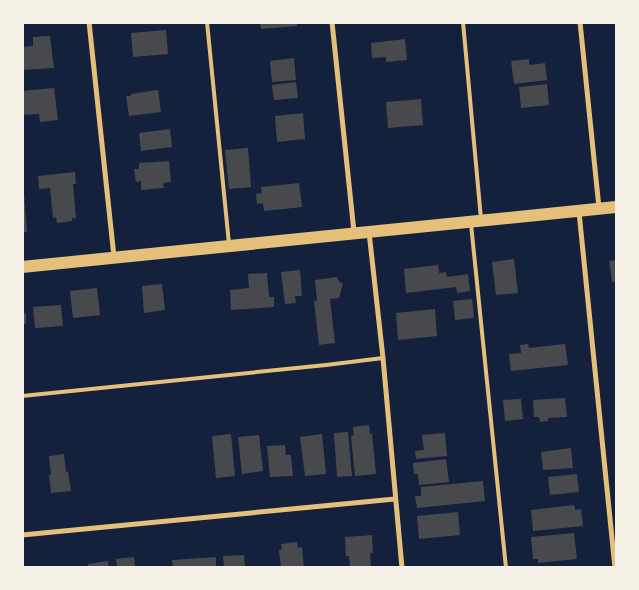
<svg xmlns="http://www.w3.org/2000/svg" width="639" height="590" font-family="'Noto Sans',sans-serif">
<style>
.building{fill:#48494c}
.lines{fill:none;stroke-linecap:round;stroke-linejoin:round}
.service{stroke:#e5c07b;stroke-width:4}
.minor{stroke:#e5c07b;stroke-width:5}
.primary{stroke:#e5c07b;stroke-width:12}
</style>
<rect width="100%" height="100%" fill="#14213d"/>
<path class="building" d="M260,22h36l1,4 -36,3z
M166,30l2,24 -35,3 -2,-24z
M50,36l4,32 -32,2v-23l11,-1v-9z
M405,39l2,21 -21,2v-5l-14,1 -1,-15z
M294,58l2,22 -24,2 -2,-21z
M529,59v6l16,-2 2,17 -33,4 -3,-23z
M296,82l2,16 -24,2 -2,-15z
M547,84l2,21 -28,3 -2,-21z
M54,88l4,32 -18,2 -1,-8 -17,1v-24z
M158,90l3,22 -32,4 -3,-20h5v-2z
M421,99l2,26 -35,3 -2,-26z
M303,113l2,26 -28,3 -2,-26z
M170,129l2,18 -31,4 -2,-18z
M248,148l3,39 -22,2 -4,-39z
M169,161l2,21 -8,1 1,5 -23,2v-9l-5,1 -2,-13h5v-6z
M75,172l1,12h-3l3,34h-4v3l-15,2 -1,-6 -3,1 -3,-30 -11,1 -1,-13z
M299,183l3,24 -38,4 -1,-8 -6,1 -1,-10 6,-1 -1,-6z
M22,192h2l3,40h-5z
M514,259l4,34 -22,2 -4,-33z
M616,260v22h-4l-3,-21z
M438,265l1,8 7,-1 1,5 21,-3 2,17 -13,2 -1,-6 -50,6 -2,-24z
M300,270l2,26h-7l1,7 -11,1 -4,-32z
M267,273l2,24h5v10l-43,3 -1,-20 19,-2 -1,-14z
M337,277l2,5 4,1 -4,15 -9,1 5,44 -16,2 -5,-44h3l-2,-21z
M162,284l3,26 -21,3 -2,-27z
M97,288l3,27 -27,3 -3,-27z
M472,299l2,19 -19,2 -2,-19z
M61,305l2,21 -28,2 -2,-21z
M435,309l2,27 -39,4 -2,-27z
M26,313v11h-4v-10z
M528,344l1,4 36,-4 3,21 -57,6 -2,-17 12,-1 -1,-8z
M565,398l2,19 -19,1v3l-8,1 -1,-5h-5l-1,-17z
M521,399l2,20 -18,2 -2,-21z
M369,425l1,9 2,-1 4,41 -21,2 -4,-40 3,-1 -1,-8z
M348,432l4,44 -15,1 -3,-44z
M445,433l2,23 -31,3 -1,-8 9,-1 -2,-15z
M231,434l4,42 -19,2 -4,-42z
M322,434l4,40 -21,2 -5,-39z
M259,435l4,36 -21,3 -4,-37z
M285,445l1,10h5l2,21 -23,1 -3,-31z
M571,448l2,20 -30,2 -2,-18z
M64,454l2,18h2l3,19 -20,2 -2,-18h2l-2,-19z
M446,459l3,23 -30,3 -1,-11h-4l-1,-11z
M577,474l2,18 -29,3 -2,-18z
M483,481l2,20 -68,7 -2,-12h6v-9z
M574,505l1,5 6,-1 2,17 -50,5 -2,-21z
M458,512l2,23 -41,4 -2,-23z
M574,533l3,26 -39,4v-4h-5l-2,-22z
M372,535l1,18h-3l1,15h-21l-1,-12h-3l-1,-19z
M297,542l1,6 4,-1 2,21h-23l-2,-18 3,-1 -1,-5z
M244,555l1,13h-21l-1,-12z
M134,557l1,11h-18l-1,-9z
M216,557v11h-43l-1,-8z
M108,561l1,7h-21v-4z"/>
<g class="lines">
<path class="service" d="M207,22l22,222
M463,22l18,197
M471,224l35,344
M22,396l304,-31 57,-7"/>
<path class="minor" d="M89,22l25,235
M332,22l22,210
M580,22l19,186
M579,212l36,356
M369,232l14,126 19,210
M22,535l373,-36"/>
<path class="primary" d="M22,267l594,-60"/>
</g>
<rect width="639" height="590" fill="none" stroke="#f6f1e7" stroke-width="48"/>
</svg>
